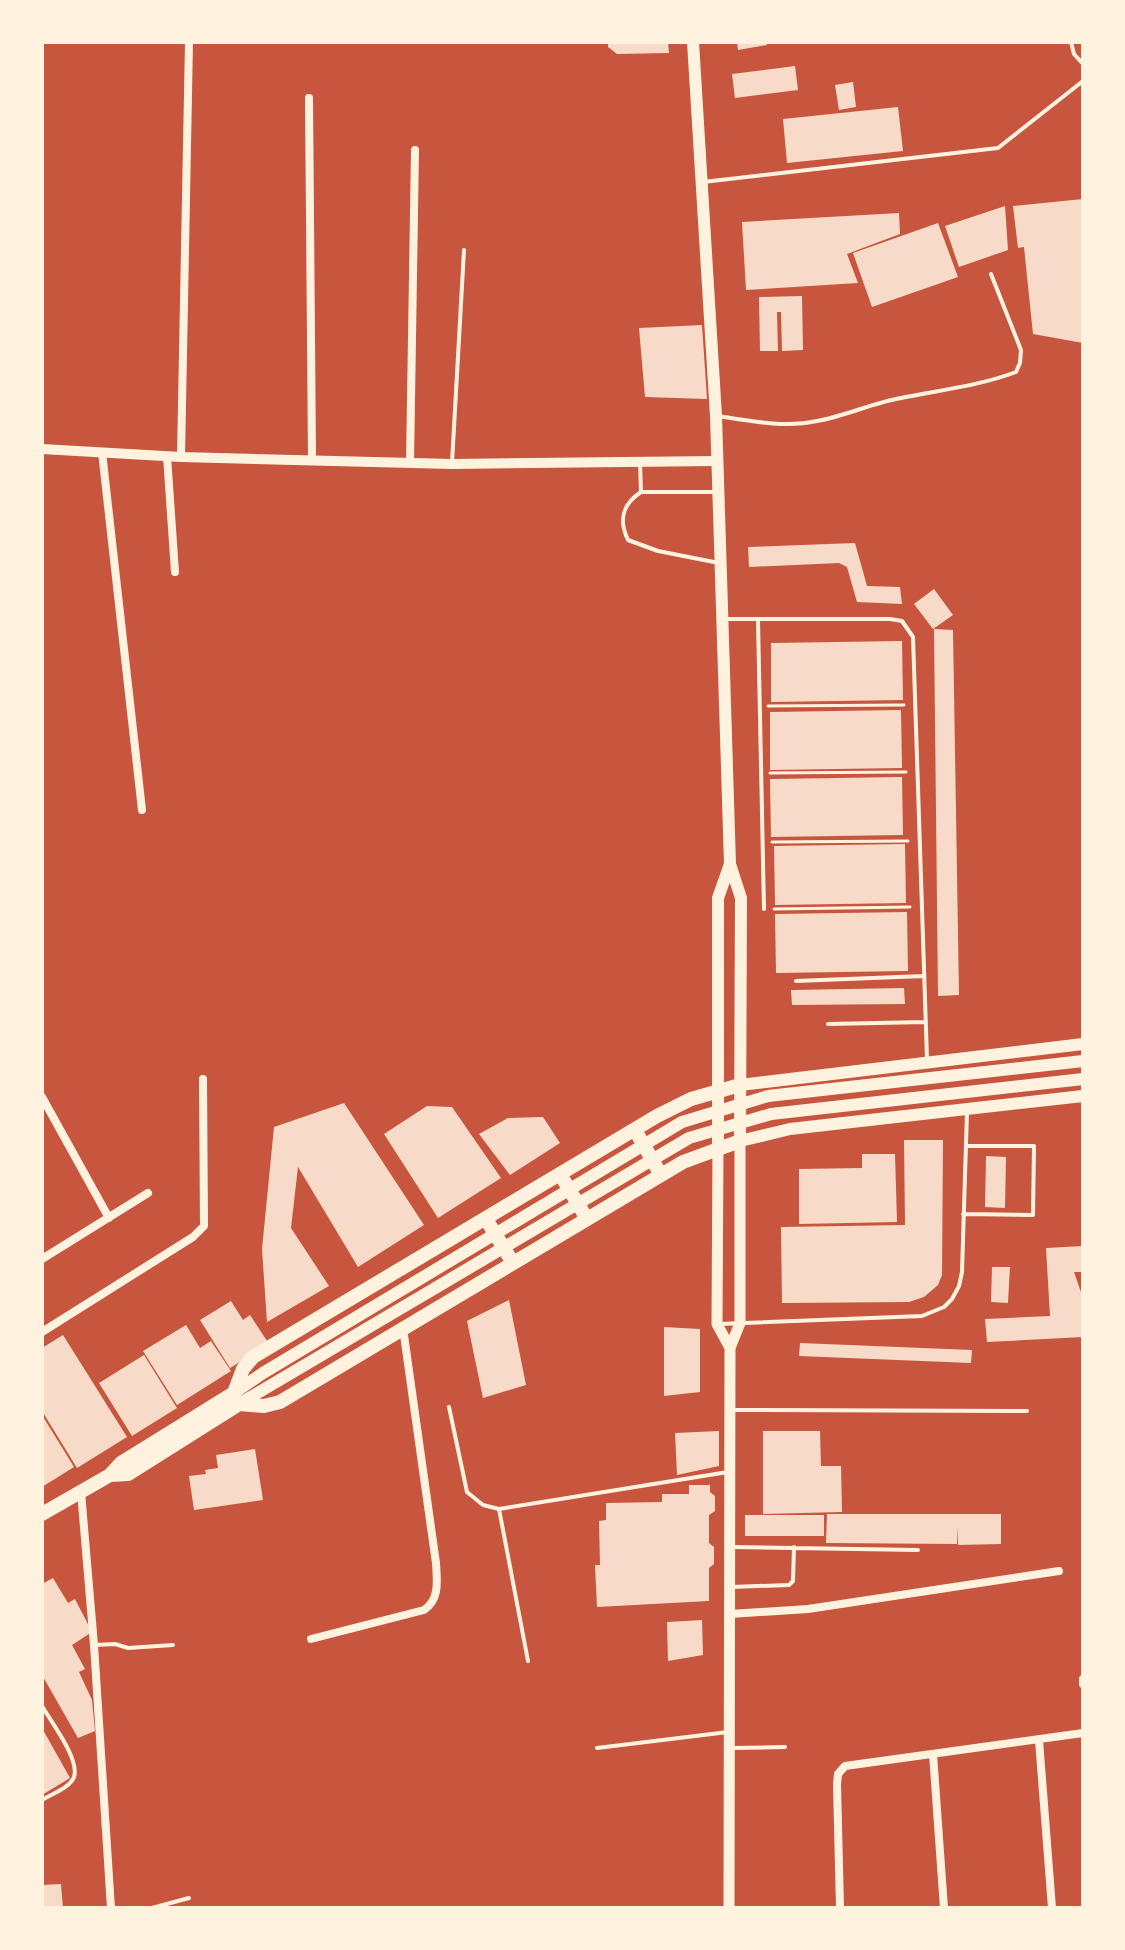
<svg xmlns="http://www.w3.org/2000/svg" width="1125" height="1950" font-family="Jost,sans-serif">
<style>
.building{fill:#f7dbc8}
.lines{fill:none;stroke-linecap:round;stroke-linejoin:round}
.path{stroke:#fff3e0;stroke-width:3}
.service{stroke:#fff3e0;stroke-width:4}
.minor{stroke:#fff3e0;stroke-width:8}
.tertiary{stroke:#fff3e0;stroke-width:10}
.secondary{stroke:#fff3e0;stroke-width:11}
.primary{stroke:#fff3e0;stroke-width:12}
.trunk{stroke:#fff3e0;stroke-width:14}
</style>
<rect width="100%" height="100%" fill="#c8553d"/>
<path class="building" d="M608,42h60l1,11 -52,1 -9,-7z
M737,42h30v3l-29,5z
M795,66l3,24 -63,8 -3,-24z
M853,82l3,25 -17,3 -4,-25z
M898,107l5,44 -116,12 -4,-44z
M1083,199v144l-50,-9 -9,-87 -6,1 -5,-42z
M1005,206l3,44 -49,17 -14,-41z
M899,213l1,21 -53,20 11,29 -112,7 -4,-68z
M938,223l20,54 -86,30 -19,-54z
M802,296l1,54 -21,1 -1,-39h-4l1,39h-18l-1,-54z
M702,325l5,74 -62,-2 -6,-69z
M855,543l12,43 33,1 2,17 -45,-2 -10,-35 -8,-4 -90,4 -1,-20z
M934,589l19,26 -20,14 -19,-25z
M934,629l19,1 6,365 -21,1z
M902,641l1,59 -132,2v-59z
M901,710l1,58 -132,2v-58z
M902,777l1,58 -132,2 -1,-58z
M905,844l1,59 -131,2 -1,-59z
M907,912l1,59 -132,2 -1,-59z
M904,988l1,16 -113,1 -1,-15z
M344,1103l80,122 -66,42 -60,-100 -7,61 38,58 -62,36 -5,-73 12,-122z
M427,1106l25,1 49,71 -63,40 -54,-84z
M543,1117l17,26 -50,32 -31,-41 29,-16z
M904,1140h39l-1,135 -4,10 -14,12 -15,5 -127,1 -1,-76 124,-2z
M862,1154h33l2,68 -98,2v-55l63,-1z
M986,1156l20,1 -1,51 -20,-1z
M1083,1246v26h-9l9,26v39l-96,5 -2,-23 65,-3 -4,-68z
M992,1267h18l-2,36 -17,-1z
M509,1300l17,85 -43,13 -16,-77z
M231,1301l12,19 7,-5 19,29 -39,24 -30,-48z
M186,1325l14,23 11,-7 20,30 -54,34 -34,-54z
M664,1327l36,2v63l-36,4z
M63,1335l64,102 -50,31 -35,-57v-63z
M800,1343l172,7 -1,13 -172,-7z
M144,1355l33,53 -45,28 -33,-53z
M42,1415l32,52 -32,20z
M719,1431v35l-42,9 -2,-42z
M763,1431h57l1,35h20l1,46 -79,2z
M255,1449l8,51 -69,10 -5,-34 17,-2 -1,-4 13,-2 -2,-13z
M689,1485h21v7l5,4v15l-6,4v28l5,4v17l-5,4v33l-112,6 -2,-42h5l-1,-44 7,-1v-17l56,-1v-8h27z
M827,1514h174v30l-43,1v-19l-1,18 -131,-1z
M745,1515h79v21h-79z
M53,1578l15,25 7,-4 17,33 -20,13 13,24 -6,3 13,28 3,31 -17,7 -36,-63v-91z
M702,1620l1,35 -35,6 -1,-39z
M42,1728l28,50 -28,17z
M61,1884l2,24h-21v-23z"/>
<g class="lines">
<path class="path" d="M768,706l136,-1
M770,773l136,-1
M772,842l136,-1
M774,909l136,-2"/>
<path class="service" d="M1071,42l3,12 9,10
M703,182l295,-34 85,-67
M718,416c32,5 67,12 99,5 29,-5 55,-18 84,-23 39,-8 78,-12 115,-26l4,-9 1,-13 -30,-76
M452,463l12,-213
M640,463l1,29c-18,12 -23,27 -13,48l30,11 61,12
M641,492h75
M725,619h165l12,2 11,16 14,422
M758,620l6,289
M796,981l128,-5
M828,1024l98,-2
M963,1214l70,1 1,-69h-68
M719,1324l203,-8 22,-9 8,-8 7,-13 3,-14 5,-160
M449,1407l18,85 16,13 16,4
M732,1410l295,1
M733,1547l185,3
M731,1587l58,-2 4,-4 1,-34
M94,1645l21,-1 13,4 45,-3
M528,1661l-29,-152 229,-37
M42,1706c9,16 38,53 32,71 -4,11 -23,17 -32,23
M597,1748l131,-16
M733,1748l52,-1
M152,1908l37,-10"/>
<path class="minor" d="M309,98l3,361
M102,452l40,358
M167,456l8,116
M181,457l8,-415
M410,463l5,-313
M42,1097l67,121
M42,1259l106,-66
M42,1332l151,-95 11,-11 -1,-147
M81,1492l13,153 17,263
M730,1614l78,-5 251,-38
M311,1639l113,-29c16,-11 13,-29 12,-47l-33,-235
M1083,1679v5
M1039,1740l13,168
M933,1754l11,154
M840,1908l-3,-124 1,-10 7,-8 238,-33"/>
<path class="tertiary" d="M42,449l139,8 271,7 266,-3"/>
<path class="secondary" d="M718,1147l-1,177 13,24
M729,1908l1,-560 10,-25v-182"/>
<path class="primary" d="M693,42l23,374 14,448 11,34 -1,243 50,-12 293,-33
M740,1085l343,-41
M718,1147v-249l12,-34
M234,1393l29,-20 419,-251 86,-26 315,-35
M239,1404l450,-266 82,-24 312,-35"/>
<path class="trunk" d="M635,1130l26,45
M560,1174l27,45
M486,1219l27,44
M110,1475l18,-1 111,-70 25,2 16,-4 403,-240 57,-21
M42,1514l68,-39 11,-12 113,-70 9,-24 10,-12 404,-241 34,-17 49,-14"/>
</g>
<rect width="1125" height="1950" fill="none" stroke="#fff3e0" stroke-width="88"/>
</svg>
